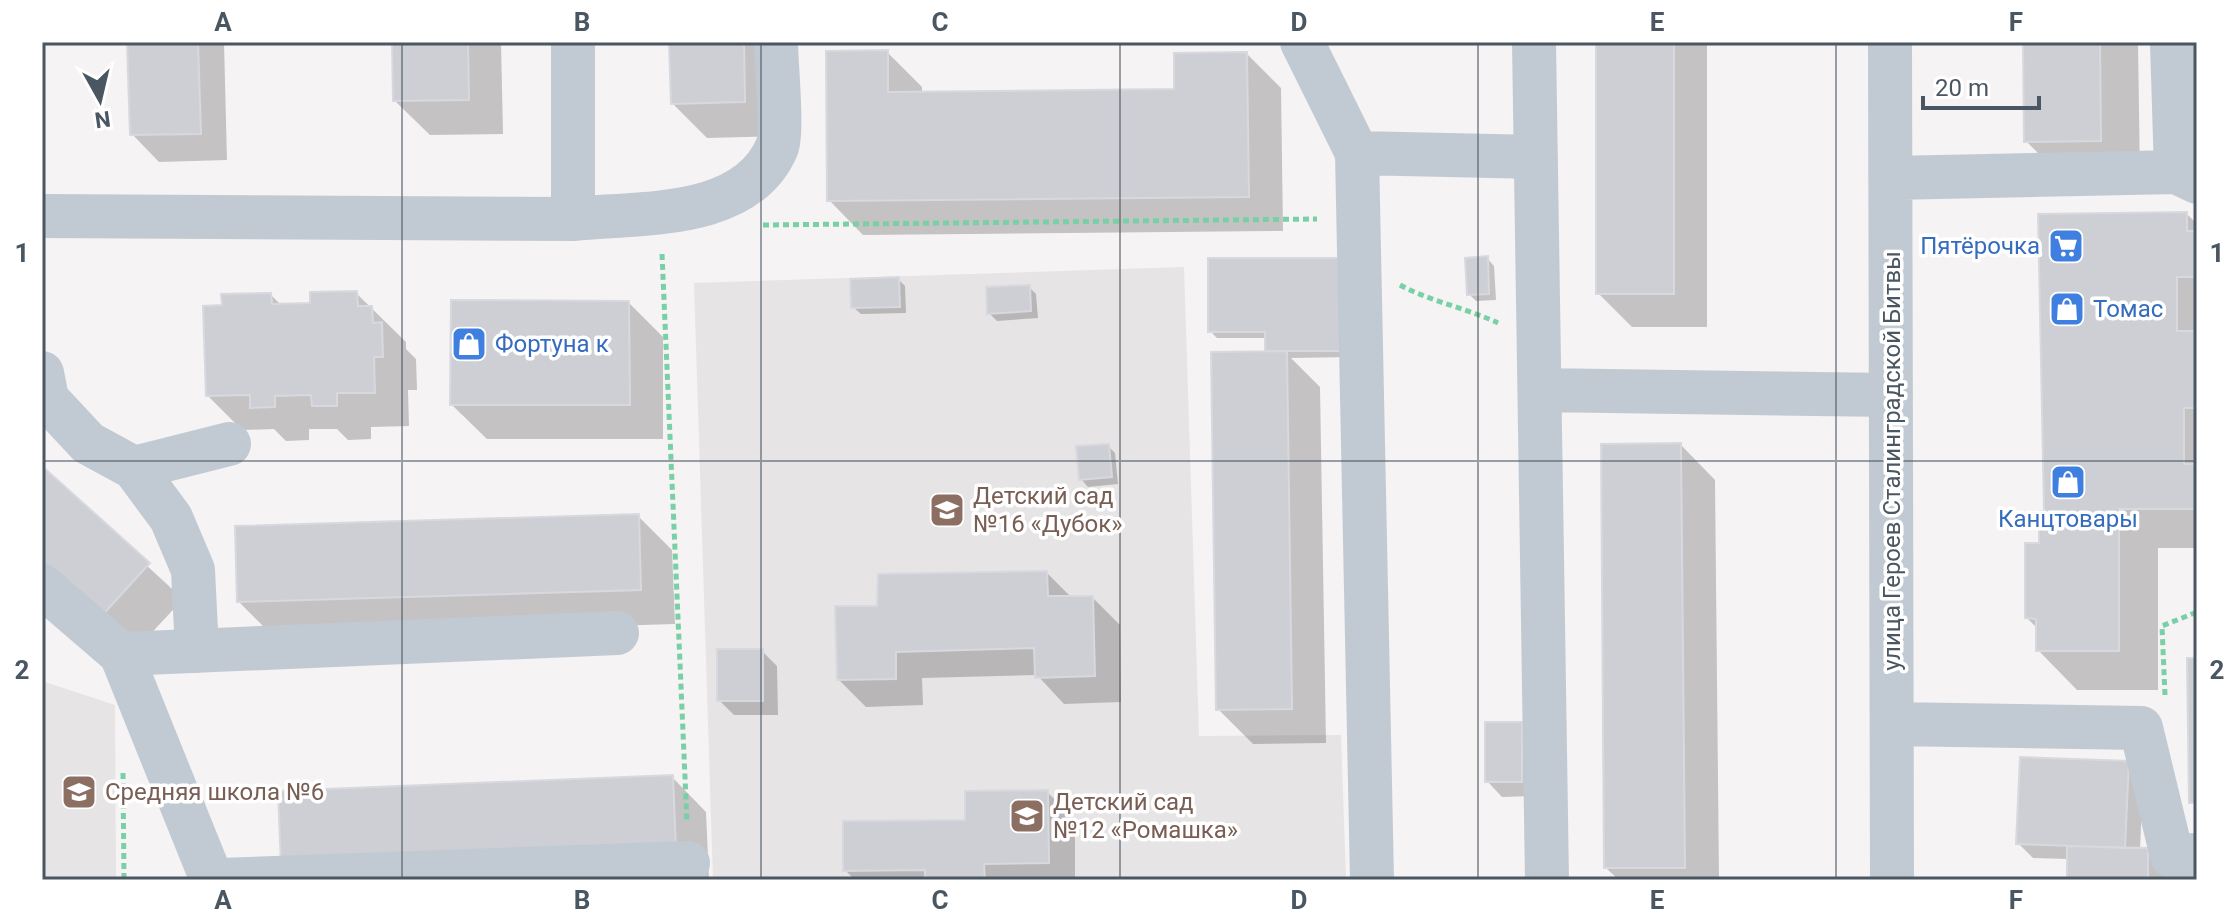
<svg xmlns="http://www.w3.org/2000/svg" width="2239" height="922" font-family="Roboto,sans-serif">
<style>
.education{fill:#e6e4e5}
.shadow{fill:#0003}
.building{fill:#cdcfd5;stroke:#d7d9de;stroke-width:2}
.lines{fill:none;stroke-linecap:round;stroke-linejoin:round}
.path{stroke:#7ad0a6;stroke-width:5;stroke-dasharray:6 4;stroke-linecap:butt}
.minor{stroke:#c1cad2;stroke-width:44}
.grid{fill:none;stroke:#4a5661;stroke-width:2;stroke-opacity:0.55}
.labels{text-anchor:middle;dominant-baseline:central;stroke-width:7;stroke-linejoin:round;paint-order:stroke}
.shop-label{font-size:24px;fill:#366cbe;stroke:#fff;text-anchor:start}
.street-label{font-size:24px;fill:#4a5661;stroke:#fff}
.education-label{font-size:24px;fill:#785e54;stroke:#fff;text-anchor:start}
.neatline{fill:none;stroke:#4a5661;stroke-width:3}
.grid-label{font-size:26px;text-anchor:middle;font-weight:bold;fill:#4a5661}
</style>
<rect width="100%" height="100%" fill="#f5f3f3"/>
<path class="education" d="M1184,267l15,469 142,-1 5,145h-633l-19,-597z
M42,681l73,24 1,175h-74z"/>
<path class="shadow" d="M129,42h95l3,118 -68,2 -27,-28z
M394,42h107l2,92 -73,1 -35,-34z
M671,42h106l2,94 -72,2 -34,-34z
M1598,42h109v285h-75l-34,-34z
M2025,42h113l2,138 -74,1 -40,-40z
M887,52l35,35v7l254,-3 71,-37 34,34 2,143 -420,4 -34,-35z
M2187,214l10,10v324h-39v142h-81l-39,-40v-21l-11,-11 19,-105z
M1487,258l7,8 2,34 -20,1 -7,-7z
M1210,260l141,97 -60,1 29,29 6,356 -73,1 -35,-35 49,-371h-50l-7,-7z
M898,279l7,7 1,27 -45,1 -8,-7z
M1029,287l7,7 2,24 -41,3 -8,-8z
M356,293l50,49v7l10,10 1,31h-9l1,36 -38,1v12l-23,1 -11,-11h-28v11l-23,1 -12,-12 -32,1 -34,-34 16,-89 47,-12 10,10h31z
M629,303l34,34v102h-176l-35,-34z
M1681,445l34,35 4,400h-100l-13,-12z
M1108,446l7,7 3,31 -30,3 -7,-8z
M42,469l141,130 -51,55 -90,-81z
M638,516l34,34 3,74 -402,12 -34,-34z
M1047,573l25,25h21l27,27 1,77 -57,2 -27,-29 -115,3 1,27 -57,2 -27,-27 40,-72z
M762,651l15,15 1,49h-44l-15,-15z
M1521,724l15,15v57l-34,1 -15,-16z
M2128,763l15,15 -3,72h7l29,30h-107v-21l-36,-1 -15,-15z
M672,777l34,35 3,68h-411z
M1047,792l28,27v61h-220l-10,-10z"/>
<path class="building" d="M127,42h71l3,92 -71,1z
M392,42h76l1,58 -76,1z
M669,42h75l1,60 -74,2z
M1596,42h78v252h-78z
M2023,42h77l1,99 -77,1z
M888,50v42l286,-3v-36l73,-1 2,145 -422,4 -1,-150z
M2187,212v19h9v46h-19v54h18v77h-11v56h13v45h-78v142h-83v-32l-11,-1v-75h14v-32h5l-6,-297z
M1488,256l1,38 -22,1 -2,-37z
M1208,258h136v93h-79v-19h-57z
M899,277l1,30 -49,1 -1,-29z
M1030,285l1,26 -44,3 -1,-27z
M357,291l1,15h14l1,17 9,-1 1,35h-9l1,36h-38v13h-25l-1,-11 -36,1v11l-25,1v-13l-44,1 -3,-90 19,-1 -1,-11 50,-1 1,11 38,-1v-11z
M451,300l178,1 1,104h-180z
M1287,351l5,358 -76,1 -5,-358z
M1681,443l4,425h-81l-3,-424z
M1109,444l3,33 -33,3 -3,-34z
M42,466l108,97 -53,58 -55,-49z
M639,514l2,76 -404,12 -2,-76z
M1047,571l1,25h45l2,80 -60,2 -1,-30 -138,4v27l-59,1 -2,-74h42l1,-32z
M717,649h46v52h-46z
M2187,658h10v145h-8z
M1485,722h37v60h-37z
M2020,757l109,4 -4,87 -109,-4z
M673,775l3,74 -395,16 -3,-74z
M1048,790l1,73 -65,1 1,16h-60v-10l-82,1v-50l122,-1v-29z
M2067,846l81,2v32h-81z"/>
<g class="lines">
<path class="path" d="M763,225l554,-6
M662,254l25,569
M1400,285c32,17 66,23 98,38
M2165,695l-3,-69 35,-14
M123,773l1,107"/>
<path class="minor" d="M573,42v177c66,-7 173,2 204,-72 6,-15 -1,-85 -1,-105
M1302,42l55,111 15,727
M1534,42l13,838
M1890,42l2,838
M2172,42l4,130
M1357,153l179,4
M1891,178l285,-6 21,10
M42,216l531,3
M42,373l5,26 41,44 46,25 37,50 22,52 4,81
M1540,390l351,5
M134,468l95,-24
M42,586l79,68 91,226
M121,654l496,-21
M1892,724l249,4 31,128 25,-1
M220,880l468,-17"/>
</g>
<path class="grid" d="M402,42v838M761,42v838M1120,42v838M1478,42v838M1836,42v838M42,461h2155"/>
<defs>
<symbol id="supermarket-square" viewBox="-11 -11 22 22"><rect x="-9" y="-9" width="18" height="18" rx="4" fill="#3f7fe0" stroke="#fff"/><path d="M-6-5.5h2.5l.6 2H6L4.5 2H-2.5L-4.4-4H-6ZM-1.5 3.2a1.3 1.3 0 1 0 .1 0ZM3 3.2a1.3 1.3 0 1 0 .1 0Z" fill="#fff"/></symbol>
<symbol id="shop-square" viewBox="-11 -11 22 22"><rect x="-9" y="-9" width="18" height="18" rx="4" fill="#3f7fe0" stroke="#fff"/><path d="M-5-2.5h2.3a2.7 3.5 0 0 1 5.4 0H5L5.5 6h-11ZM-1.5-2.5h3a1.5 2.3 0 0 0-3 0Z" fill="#fff"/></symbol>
<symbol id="school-square" viewBox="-11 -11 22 22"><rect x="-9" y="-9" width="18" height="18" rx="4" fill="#8d6e63" stroke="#fff"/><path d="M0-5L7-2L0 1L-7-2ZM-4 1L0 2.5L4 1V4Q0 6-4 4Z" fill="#fff"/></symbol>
</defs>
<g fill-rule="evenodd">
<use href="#supermarket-square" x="2046" y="226" width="40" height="40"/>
<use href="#shop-square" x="2047" y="289" width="40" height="40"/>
<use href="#shop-square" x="449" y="324" width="40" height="40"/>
<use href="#shop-square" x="2048" y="462" width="40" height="40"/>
<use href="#school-square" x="927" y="490" width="40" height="40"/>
<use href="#school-square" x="59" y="772" width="40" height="40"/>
<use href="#school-square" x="1007" y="796" width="40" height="40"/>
</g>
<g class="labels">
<g class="shop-label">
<text x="2040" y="246" text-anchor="end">Пятёрочка</text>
<text x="2093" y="309">Томас</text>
<text x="495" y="344">Фортуна к</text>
<text x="2068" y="519" text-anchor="middle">Канцтовары</text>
</g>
<g class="street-label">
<text transform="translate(1892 461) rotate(-90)">улица Героев Сталинградской Битвы</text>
</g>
<g class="education-label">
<text x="973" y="496">Детский сад<tspan x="973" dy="28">№16 «Дубок»</tspan></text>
<text x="105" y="792">Средняя школа №6</text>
<text x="1053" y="802">Детский сад<tspan x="1053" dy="28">№12 «Ромашка»</tspan></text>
</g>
</g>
<rect width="2239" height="922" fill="none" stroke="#ffffff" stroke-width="88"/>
<g transform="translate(100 100) rotate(172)" stroke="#ffffff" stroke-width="6" paint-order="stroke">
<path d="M0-6L14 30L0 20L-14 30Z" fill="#4a5661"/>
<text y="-12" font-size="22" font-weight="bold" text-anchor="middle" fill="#4a5661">N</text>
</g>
<path d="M1923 96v12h116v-12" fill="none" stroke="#4a5661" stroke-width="4"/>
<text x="1935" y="96" font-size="24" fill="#4a5661" stroke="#ffffff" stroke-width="6" paint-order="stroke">20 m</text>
<rect x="44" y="44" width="2151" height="834" class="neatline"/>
<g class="grid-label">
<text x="223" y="31">A</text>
<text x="582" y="31">B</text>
<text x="940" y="31">C</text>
<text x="1299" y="31">D</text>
<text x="1657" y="31">E</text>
<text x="2016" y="31">F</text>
<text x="22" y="262">1</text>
<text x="2217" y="262">1</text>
<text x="22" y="679">2</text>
<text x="2217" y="679">2</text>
<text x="223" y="909">A</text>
<text x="582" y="909">B</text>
<text x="940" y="909">C</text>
<text x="1299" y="909">D</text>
<text x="1657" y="909">E</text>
<text x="2016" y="909">F</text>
</g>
</svg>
